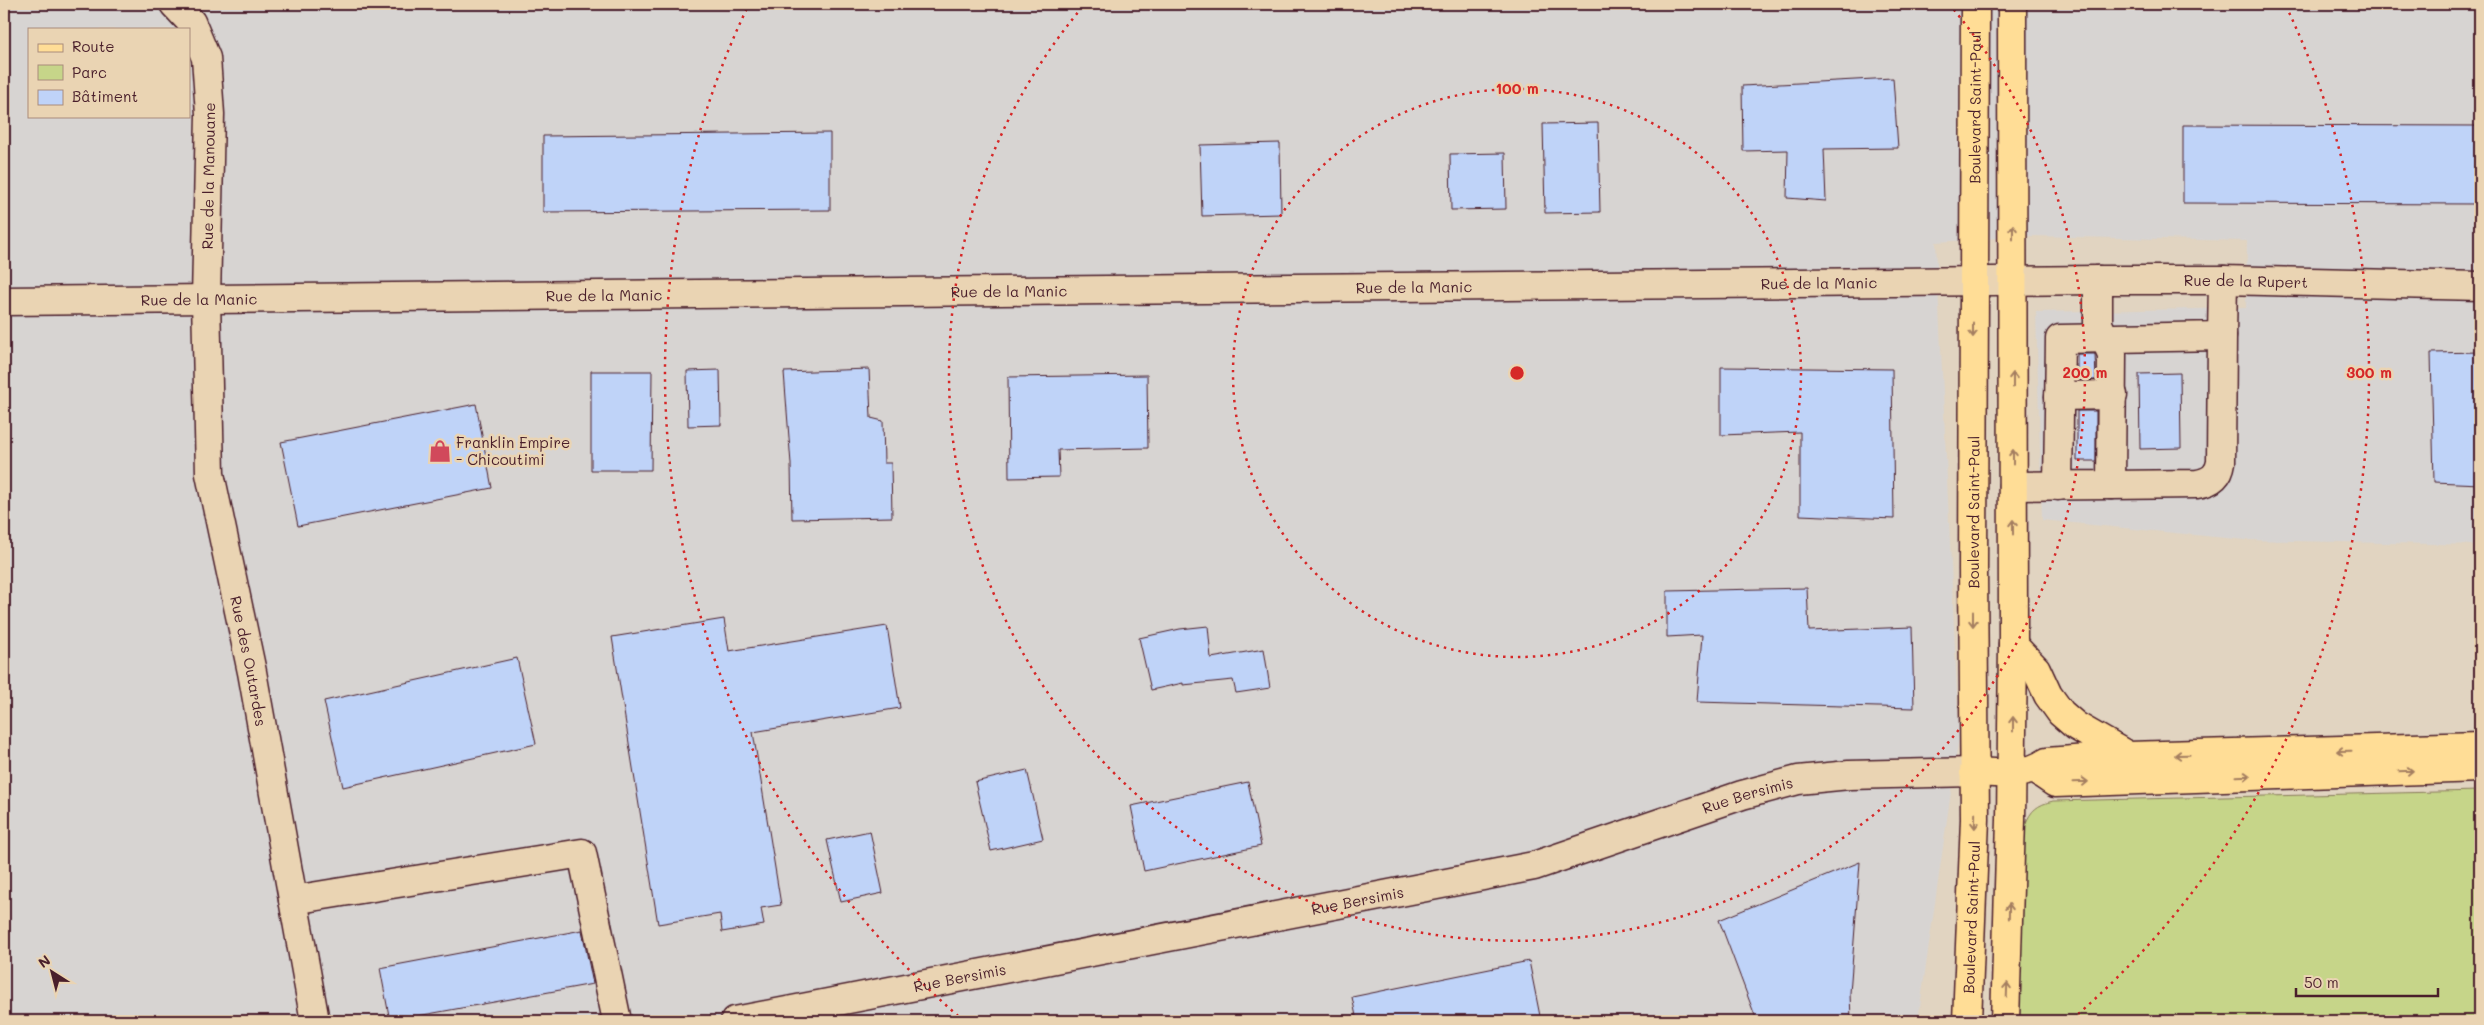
<svg xmlns="http://www.w3.org/2000/svg" width="2484" height="1025" font-family="Mali,sans-serif">
<style>
.built{fill:#d7d4d2;fill-rule:evenodd}
.green{fill:#c6d589;stroke:#887a5a}
.building{fill:#bfd3f8;stroke:#4a1f2b}
.lines{fill:none;stroke-linecap:round;stroke-linejoin:round}
.minor-casing{stroke:#4a1f2b;stroke-width:31}
.major-casing{stroke:#4a1f2b;stroke-width:31}
.highway-casing{stroke:#4a1f2b;stroke-width:31}
.minor{stroke:#ead4b3;stroke-width:28}
.major{stroke:#ffdd96;stroke-width:28}
.highway{stroke:#ffdd96;stroke-width:28}
.oneway{stroke:#a47e60}
.ring{fill:none;stroke:#d62828;stroke-width:2.5;stroke-dasharray:2.5 5}
.labels{text-anchor:middle;dominant-baseline:central;stroke-width:5;stroke-linejoin:round;paint-order:stroke}
.street-label{font-size:15px;fill:#4a1f2b;stroke:#ead4b3}
.poi-label{font-size:15px;fill:#4a1f2b;stroke:#ead4b3;text-anchor:start}
.centre{fill:#d62828;stroke:#ead4b3;stroke-width:2.5}
.ring-label{font-size:15px;text-anchor:middle;font-weight:bold;fill:#d62828;stroke:#ead4b3;stroke-width:5;stroke-linejoin:round;paint-order:stroke}
</style>
<rect width="100%" height="100%" fill="#e1d4c1"/>
<filter id="ink" filterUnits="userSpaceOnUse"><feTurbulence type="fractalNoise" baseFrequency=".02" numOctaves="2"/><feDisplacementMap in="SourceGraphic" scale="10" xChannelSelector="R" yChannelSelector="G"/><feConvolveMatrix kernelMatrix="1 2 1 2 8 2 1 2 1" color-interpolation-filters="sRGB"/></filter>
<g filter="url(#ink)">
<path class="built" d="M4,4h2476v541l-234,-5 -204,-20 -6,-208 210,-4 1,-67 -215,-5 -96,6 23,494 -41,285h-1914zM29,29h160v87h-160z"/>
<path class="green" d="M2480,791v230h-461l6,-196c6,-15 12,-20 28,-24z"/>
<path class="building" d="M1893,78l5,70 -74,1 2,52 -39,-3 1,-48 -45,1 -1,-65z
M1598,123l2,89 -55,1 -2,-89z
M2183,125l297,1v78l-297,-1z
M830,133v77l-287,2v-76z
M1280,143l1,71 -79,2 -2,-71z
M1505,153l1,56 -55,1 -1,-56z
M2480,352v132l-46,-2 -3,-129z
M2077,354h18l1,26h-19z
M1721,367l171,2 2,150 -94,-4v-83l-79,3z
M869,369l2,49 12,3 1,42h7l1,54 -100,2 -1,-55 -7,-92z
M720,370l1,55 -33,1 -1,-55z
M591,371h61l-1,99h-60z
M2180,373l1,75 -41,1 -1,-75z
M1147,375l1,73 -90,2 1,27 -50,1 -1,-101z
M476,404l16,84 -194,38 -17,-84z
M2077,411h19v50h-19z
M1807,588l2,43 103,-4 2,81 -217,-6 5,-67 -35,2v-46z
M724,619l5,32 158,-25 13,82 -147,24 28,173 -20,3 3,17 -42,7 -2,-18 -62,10 -46,-287z
M1208,626l3,32 53,-9 6,39 -34,5 -3,-13 -50,5v-2l-32,7 -12,-52 41,-9z
M517,658l19,86 -193,43 -19,-86z
M1027,770l16,69 -52,12 -16,-69z
M1248,782l13,64 -117,25 -13,-65z
M870,831l13,62 -42,9 -14,-62z
M1860,862l-10,131 1,28h-94l-38,-101z
M582,930l11,54 -203,37 -10,-53z
M1529,961l12,60h-184l-5,-24z"/>
<g class="lines">
<defs>
<g id="minor">
<path id="s1" d="M174,4l17,18 15,36 4,56 -4,185 4,175 42,198 63,349"/>
<path id="s2" d="M4,301l2094,-21h125l257,6"/>
<path d="M2059,396l54,-1"/>
<path d="M2111,485l86,-1c13,-2 22,-8 24,-22l1,-126"/>
<path d="M2013,486l98,-1 1,-131 -14,-30v-44"/>
<path d="M2058,486l2,-147 162,-3 1,-56"/>
<path d="M293,900l289,-47 35,168"/>
<path id="s3" d="M735,1021l799,-155 208,-71 56,-15 51,-5 125,-3"/>
</g>
<g id="major">
<path id="s4" d="M1967,1021l8,-202 -2,-249 2,-566"/>
<path d="M2005,1021l6,-201 2,-175 -1,-641"/>
</g>
<path id="highway" d="M2013,645l23,24 12,26 13,18 15,13 52,30
M2036,770l19,13 425,-15
M1974,772c24,1 52,5 73,-10l81,-6 352,-10"/>
</defs>
<use href="#minor" class="minor-casing"/>
<use href="#major" class="major-casing"/>
<use href="#highway" class="highway-casing"/>
<use href="#minor" class="minor"/>
<use href="#major" class="major"/>
<use href="#highway" class="highway"/>
</g>
<defs><path id="oneway-shaft" d="M-6 0H5M1.5-3L5.5 0L1.5 3" fill="none" stroke-width="1.6" stroke-linecap="round" stroke-linejoin="round" transform="scale(1.25)"/></defs>
<g class="oneway">
<use href="#oneway-shaft" transform="translate(2013 232) rotate(-90)"/>
<use href="#oneway-shaft" transform="translate(1973 330) rotate(90)"/>
<use href="#oneway-shaft" transform="translate(2013 380) rotate(-90)"/>
<use href="#oneway-shaft" transform="translate(2013 457) rotate(-90)"/>
<use href="#oneway-shaft" transform="translate(2013 527) rotate(-90)"/>
<use href="#oneway-shaft" transform="translate(1973 619) rotate(90)"/>
<use href="#oneway-shaft" transform="translate(2013 724) rotate(-90)"/>
<use href="#oneway-shaft" transform="translate(2344 751) rotate(179)"/>
<use href="#oneway-shaft" transform="translate(2182 755) rotate(179)"/>
<use href="#oneway-shaft" transform="translate(2406 771) rotate(-2)"/>
<use href="#oneway-shaft" transform="translate(2243 776) rotate(-2)"/>
<use href="#oneway-shaft" transform="translate(2081 782) rotate(-2)"/>
<use href="#oneway-shaft" transform="translate(1975 821) rotate(91)"/>
<use href="#oneway-shaft" transform="translate(2009 911) rotate(-89)"/>
<use href="#oneway-shaft" transform="translate(2007 990) rotate(-88)"/>
</g>
</g>
<g class="ring">
<circle cx="1517" cy="373" r="284"/>
<path d="M1949 4A568 568 0 1 1 1085 4"/>
<path d="M964 1021A852 852 0 0 1 748 6M2286 6A852 852 0 0 1 2070 1021"/>
</g>
<defs>
<symbol id="shop-bare" viewBox="-9 -9 18 18"><path d="M-5-2.5h2.3a2.7 3.5 0 0 1 5.4 0H5L5.5 6h-11ZM-1.5-2.5h3a1.5 2.3 0 0 0-3 0Z" fill="#d1495b" stroke="#ead4b3" stroke-width="2.5" paint-order="stroke"/></symbol>
</defs>
<g fill-rule="evenodd">
<use href="#shop-bare" x="424" y="435" width="32" height="32"/>
</g>
<g class="labels">
<g class="street-label">
<text stroke="none"><textPath href="#s4" startOffset="914">Boulevard Saint-Paul</textPath></text>
<text transform="translate(208 176) rotate(-89)">Rue de la Manouane</text>
<text stroke="none"><textPath href="#s2" startOffset="2242">Rue de la Rupert</textPath></text>
<text stroke="none"><textPath href="#s2" startOffset="1815">Rue de la Manic</textPath></text>
<text stroke="none"><textPath href="#s2" startOffset="1410">Rue de la Manic</textPath></text>
<text stroke="none"><textPath href="#s2" startOffset="1005">Rue de la Manic</textPath></text>
<text stroke="none"><textPath href="#s2" startOffset="600">Rue de la Manic</textPath></text>
<text stroke="none"><textPath href="#s2" startOffset="195">Rue de la Manic</textPath></text>
<text stroke="none"><textPath href="#s4" startOffset="509">Boulevard Saint-Paul</textPath></text>
<text stroke="none"><textPath href="#s1" startOffset="671">Rue des Outardes</textPath></text>
<text stroke="none"><textPath href="#s3" startOffset="1039">Rue Bersimis</textPath></text>
<text stroke="none"><textPath href="#s3" startOffset="634">Rue Bersimis</textPath></text>
<text stroke="none"><textPath href="#s4" startOffset="104">Boulevard Saint-Paul</textPath></text>
<text stroke="none"><textPath href="#s3" startOffset="229">Rue Bersimis</textPath></text>
</g>
<g class="poi-label">
<text x="456" y="442">Franklin Empire<tspan x="456" dy="17">- Chicoutimi</tspan></text>
</g>
</g>
<circle cx="1517" cy="373" r="8" class="centre"/>
<g class="ring-label">
<text x="1517" y="94">100 m</text>
<text x="2085" y="378">200 m</text>
<text x="2369" y="378">300 m</text>
</g>
<rect width="2484" height="1025" fill="none" stroke="#ead4b3" stroke-width="20"/>
<rect x="10" y="10" width="2464" height="1005" fill="none" stroke="#4a1f2b" stroke-width="2" filter="url(#ink)"/>
<rect x="28" y="28" width="162" height="90" fill="#ead4b3" stroke="#aa8c7d"/>
<rect x="38" y="44" width="25" height="8" fill="#ffdd96" stroke="#aa8c7d"/>
<text x="72" y="52" font-size="15" fill="#4a1f2b">Route</text>
<rect x="38" y="65" width="25" height="15" fill="#c6d589" stroke="#aa8c7d"/>
<text x="72" y="78" font-size="15" fill="#4a1f2b">Parc</text>
<rect x="38" y="90" width="25" height="15" fill="#bfd3f8" stroke="#aa8c7d"/>
<text x="72" y="102" font-size="15" fill="#4a1f2b">Bâtiment</text>
<g transform="translate(52 972) rotate(324)" stroke="#ead4b3" stroke-width="4" paint-order="stroke">
<path d="M0-4L9 19L0 12L-9 19Z" fill="#4a1f2b"/>
<text y="-8" font-size="14" font-weight="bold" text-anchor="middle" fill="#4a1f2b">N</text>
</g>
<path d="M2296 988v8h142v-8" fill="none" stroke="#4a1f2b" stroke-width="2.5"/>
<text x="2304" y="988" font-size="15" fill="#4a1f2b" stroke="#ead4b3" stroke-width="4" paint-order="stroke">50 m</text>
</svg>
